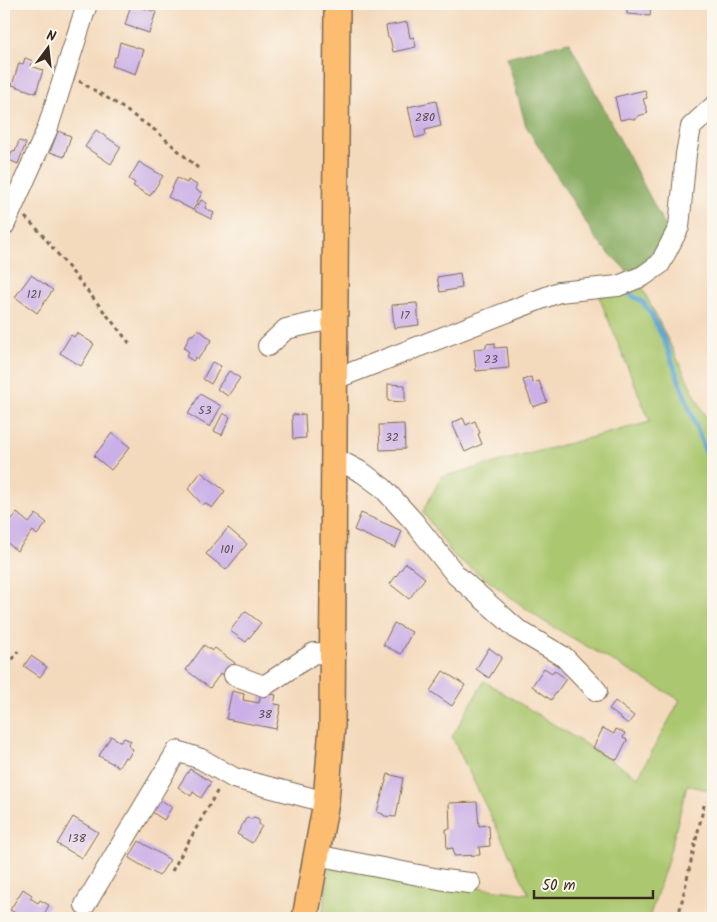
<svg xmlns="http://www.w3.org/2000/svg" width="717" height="922" font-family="Kalam,sans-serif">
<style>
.green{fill:#abc86f;stroke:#737946}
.forest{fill:#88ac62;stroke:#626b40}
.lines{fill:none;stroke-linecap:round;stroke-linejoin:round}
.stream{stroke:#5da4d3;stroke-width:5}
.building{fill:#cbb0e7}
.minor-casing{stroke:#7c6856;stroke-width:22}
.major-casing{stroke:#7c6856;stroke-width:28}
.path{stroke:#7c6856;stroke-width:3;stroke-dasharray:4 4;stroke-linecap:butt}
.minor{stroke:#fff;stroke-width:20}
.major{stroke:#fcbd6f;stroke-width:25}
.labels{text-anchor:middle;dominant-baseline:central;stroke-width:4;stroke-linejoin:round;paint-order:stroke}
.number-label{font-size:12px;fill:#5f4c50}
</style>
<rect width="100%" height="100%" fill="#fbf7ec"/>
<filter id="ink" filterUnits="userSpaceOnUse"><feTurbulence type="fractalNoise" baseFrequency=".02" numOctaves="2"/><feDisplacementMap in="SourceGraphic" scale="10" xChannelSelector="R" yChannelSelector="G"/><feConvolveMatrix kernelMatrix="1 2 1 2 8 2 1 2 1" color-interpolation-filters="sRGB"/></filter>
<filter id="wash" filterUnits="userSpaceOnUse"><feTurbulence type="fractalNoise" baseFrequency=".0096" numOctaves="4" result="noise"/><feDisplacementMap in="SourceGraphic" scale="20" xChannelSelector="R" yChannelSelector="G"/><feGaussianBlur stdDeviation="1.12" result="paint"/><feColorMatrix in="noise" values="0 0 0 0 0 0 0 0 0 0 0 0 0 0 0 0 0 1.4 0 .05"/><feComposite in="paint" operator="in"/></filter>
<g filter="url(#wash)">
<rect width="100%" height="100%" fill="#f4dabd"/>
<path class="green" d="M641,285l72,147v359l-26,-6 -20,78 -18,55h-327l7,-50 200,26 -77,-157 32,-56 154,96 42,-77 -137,-79 -90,-66 -30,-43 18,-35 209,-55 -52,-128z"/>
<path class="forest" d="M569,42l108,207 -36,36 -43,-43 -72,-116 -19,-69z"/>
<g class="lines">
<path class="stream" d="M631,295l12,7 8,12 14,28 48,130"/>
</g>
<g id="blocks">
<path class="building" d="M4,4h6l-4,13h-2z
M131,4l25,8 -7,21 -24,-8z
M627,4h24l-1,12 -23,-2z
M407,22l3,16 4,-1 2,10 -23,5 -3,-14h-2l-2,-12z
M120,42l24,8 -8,24 -24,-8 3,-9h2z
M25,58l8,3 -2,5 12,4 -7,23 -24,-8 7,-22 4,1z
M645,90l2,8 -4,1 5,14 -10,3 -2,3h-3l-3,-1 -10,2 -5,-23z
M436,101l5,25 -16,4 1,5 -11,3 -7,-31z
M96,130l25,17 -10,17 -26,-17z
M58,131l13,5 -7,21 -14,-5z
M19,141l7,2 -8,21 -9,-4 3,-9 3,1z
M139,162l24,14 -13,20 -17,-10 2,-3 -6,-4z
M177,178l10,5 1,-3 9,5 -2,4 7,4 -9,17 -25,-13z
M201,200l6,3 -2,5 9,5 -3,6 -16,-8z
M460,273l2,15 -22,4 -3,-15z
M31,275l22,15 -16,23 -22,-16z
M417,303l2,22 -25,3 -2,-23z
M198,329l14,11 -14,19 -2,-2 -3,4 -7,-5 3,-4 -5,-4 6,-13h3z
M77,333l17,11 -13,22 -21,-13 11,-18 3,2z
M495,343v5l12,-1 2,21 -33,3 -2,-22 12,-1v-4z
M212,362l9,4 -10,18 -8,-5z
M229,371l11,7 -12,18 -11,-7z
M531,377l2,6 6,-2 8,21 -14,5 -10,-27z
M388,384l17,1v17l-17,-1z
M200,394l21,12 -11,21 -22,-13z
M223,413l7,4 -8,18 -8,-4z
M305,414l1,24 -13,1 -1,-24z
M463,418l3,7 9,-4 5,12 -2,1 4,10 -17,8 -13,-29z
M404,424l1,25 -25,1 -1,-25z
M112,433l18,14 -19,23 -17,-14z
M201,472l24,19 -13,17 -7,-5 -2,2 -15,-16z
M17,513l12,10 7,-9 11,9 -10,12 -4,-4 -16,20 -13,-11v-11z
M361,513l41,18 -7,17 -41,-18z
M228,528l19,16 -21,26 -20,-16z
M406,563l19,15 -16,21 -19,-15z
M245,611l16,12 -15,19 -16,-11z
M394,623l18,9 -11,22 -18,-9z
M204,645l8,6 3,-3 20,15 -10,13 -4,-3 -11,15 -24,-18z
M489,648l13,9 -13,21 -13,-9z
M31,656l16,11 -7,10 -16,-11z
M544,668l8,5 2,-3 12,9 -15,21 -19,-14z
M443,671l22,14 -13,21 -22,-15z
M232,691l12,3 -1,6 16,3 2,-11 15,3 -2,9 7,1 -5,24 -50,-10z
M615,701l19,15 -6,8 -19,-15z
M603,728l11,6 2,-5 9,4 -2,5 4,2 -10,20 -24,-12z
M111,736l10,6 3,-4 7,3 -3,5 5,3 -5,9 -3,-1 -6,10 -20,-11z
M190,769l21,13 -10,16 -8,-6 -2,4 -13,-9z
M388,774l15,4 -7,39 -12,-1 -1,-2 -6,-2z
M156,797l16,10 -8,13 -15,-10z
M477,802l2,24 10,-1 1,21 -11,1 1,8 -26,1 -1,-8 -6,1 -1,-20h4l-1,-26z
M73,817l25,15 -16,26 -25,-14z
M247,817l4,2 3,-2 5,2v5l3,2 -10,17 -15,-9z
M139,841l31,19 -11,16 -30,-18z
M23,889l9,6 -2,3 8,5 2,-3 9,5 -7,13h-18l-14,-8z"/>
</g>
</g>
<g filter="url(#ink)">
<use href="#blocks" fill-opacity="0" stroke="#7c6856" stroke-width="1"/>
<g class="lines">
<defs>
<path id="minor" d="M4,226l43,-96 40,-126
M268,346l18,-17 50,-11
M335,379l224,-87 59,-6 25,-10 17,-12 19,-37 7,-73 5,-27 22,-20
M333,457l30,16 20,15 31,34 42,53 62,55 46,27 33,34
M234,675l30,11 50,-33 19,1
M316,857h10l118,23 26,3
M85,905l92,-154 24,8 33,19 92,24"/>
<path id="major" d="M305,918l21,-116 6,-76 5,-722"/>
</defs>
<use href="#minor" class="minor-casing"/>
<use href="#major" class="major-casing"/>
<path class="path" d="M79,81l35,21 42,29 42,37
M25,217l15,15 91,113
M4,673l14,-22
M172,871l47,-83
M678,918l27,-117"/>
<use href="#minor" class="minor"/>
<use href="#major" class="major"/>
</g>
</g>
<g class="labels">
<g class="number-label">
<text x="425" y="117">280</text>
<text x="34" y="294">121</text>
<text x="405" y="315">17</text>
<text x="491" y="359">23</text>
<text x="205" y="410">53</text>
<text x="392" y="437">32</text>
<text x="227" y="549">101</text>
<text x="265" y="714">38</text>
<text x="77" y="838">138</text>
</g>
</g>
<rect width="717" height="922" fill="none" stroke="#fbf7ec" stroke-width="20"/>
<g transform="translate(48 48) rotate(15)" stroke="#fbf7ec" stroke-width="4" paint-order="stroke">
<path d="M0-4L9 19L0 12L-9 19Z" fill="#3b2a1e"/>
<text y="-8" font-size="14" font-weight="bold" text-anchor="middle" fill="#3b2a1e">N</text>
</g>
<path d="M534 890v8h119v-8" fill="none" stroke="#3b2a1e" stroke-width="2.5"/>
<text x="542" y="890" font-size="15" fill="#3b2a1e" stroke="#fbf7ec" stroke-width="4" paint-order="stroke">50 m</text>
</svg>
